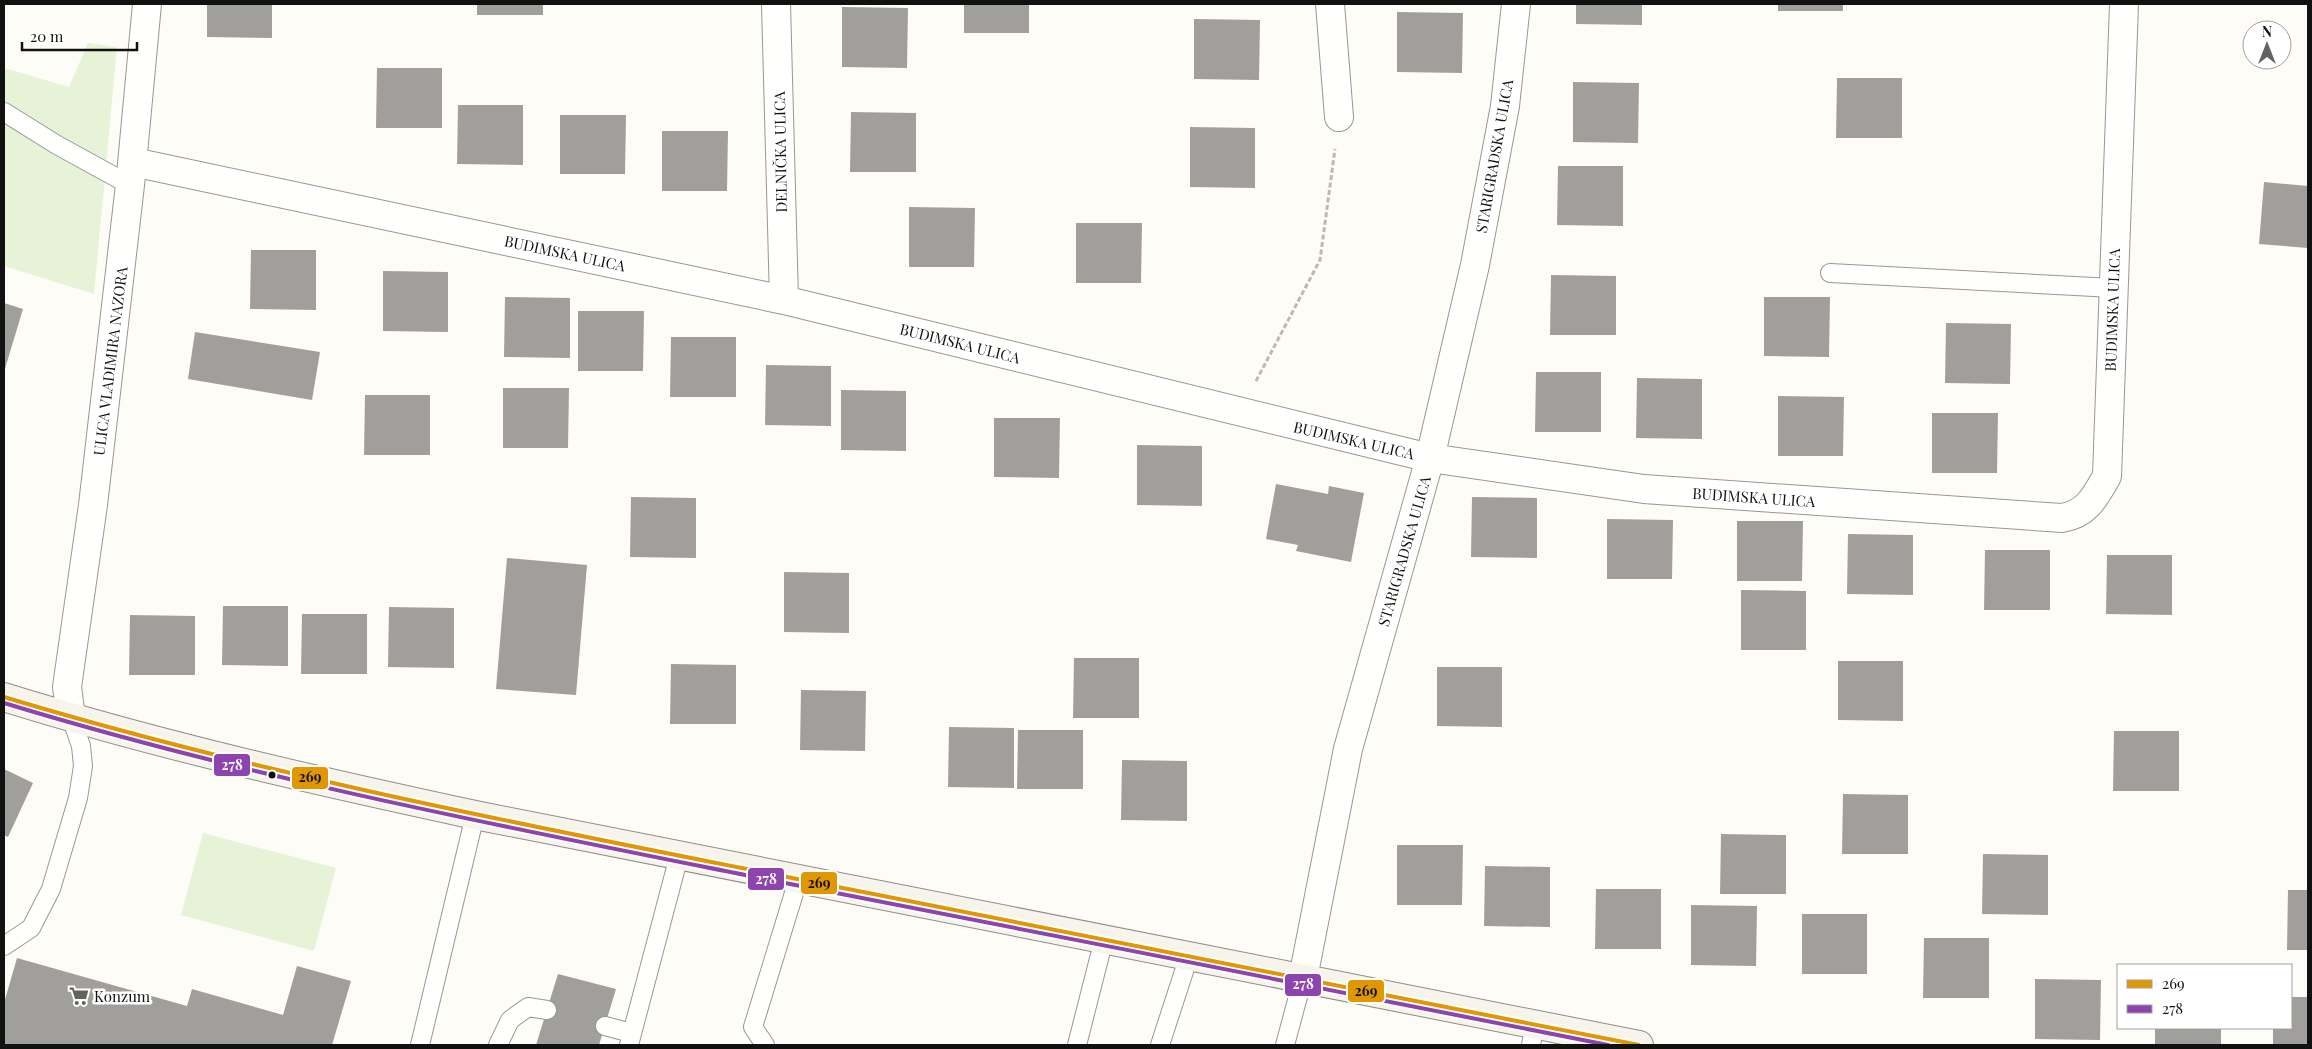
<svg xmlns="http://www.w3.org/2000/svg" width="2312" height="1049" font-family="'Playfair Display',serif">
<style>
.green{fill:#e7f3d7}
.building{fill:#a19f9c}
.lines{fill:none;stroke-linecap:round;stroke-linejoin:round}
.lane-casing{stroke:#979795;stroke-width:20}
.street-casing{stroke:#979795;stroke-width:30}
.secondary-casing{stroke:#8e8d8b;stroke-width:30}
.path{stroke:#b9b9b8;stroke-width:3;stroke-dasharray:5 2.5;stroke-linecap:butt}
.lane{stroke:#fffffe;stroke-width:18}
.street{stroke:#fffffe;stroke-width:28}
.secondary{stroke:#f6f4eb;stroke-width:28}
.bus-1-casing{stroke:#fff;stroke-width:8}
.bus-2-casing{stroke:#fff;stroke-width:8}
.bus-1{stroke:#e09702;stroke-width:4}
.bus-2{stroke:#8e44ad;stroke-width:4}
.bus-dot{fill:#111;stroke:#fff;stroke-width:2}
.labels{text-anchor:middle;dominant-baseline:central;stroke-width:5;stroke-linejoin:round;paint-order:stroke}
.street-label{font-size:15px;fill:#111;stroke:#fff}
.poi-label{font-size:15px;fill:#111;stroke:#fff;text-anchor:start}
.line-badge{stroke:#fff;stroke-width:2}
.badge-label{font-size:14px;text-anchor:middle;font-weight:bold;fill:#fff}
.pale-badge-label{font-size:14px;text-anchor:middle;font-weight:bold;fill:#111}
</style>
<rect width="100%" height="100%" fill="#fdfcf7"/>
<path class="green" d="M88,43l29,4 -23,247 -90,-28v-198l65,19z
M203,833l133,35 -22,83 -133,-36z"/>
<path class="building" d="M207,4h65v34l-65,-1z
M477,4h66v11h-66z
M964,4h65v29h-65z
M1576,4h66v21l-66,-1z
M1778,4h65v7h-65z
M842,7l66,1 -1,60 -65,-1z
M1397,12l66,1 -1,60 -65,-1z
M1194,19l66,1 -1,60 -65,-1z
M377,68h65v60h-66z
M1837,78h65v60h-66z
M1573,82l66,1 -1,60 -65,-1z
M458,105h65v60l-66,-1z
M851,112l65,1v59h-66z
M560,115h66l-1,59h-65z
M1190,127l65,1v60l-65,-1z
M662,131h66l-1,60h-65z
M1558,166h65v60l-66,-1z
M2264,182l44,4v62l-49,-4z
M909,207l66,1 -1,59h-65z
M1076,223h66l-1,60h-65z
M251,250h65v60l-66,-1z
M383,271l65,1v60l-65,-1z
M1551,275l65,1v59h-66z
M505,297l65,1v60l-66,-1z
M1764,297h66l-1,60 -65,-1z
M4,303l19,6 -19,63z
M578,311h66l-1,60h-65z
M1946,323l65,1 -1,60 -65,-1z
M195,332l125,20 -8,48 -124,-21z
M671,337h65v60h-66z
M766,365l65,1v60l-66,-1z
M1536,372h65v60h-66z
M1637,378l65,1v60l-66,-1z
M503,388h66l-1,60h-65z
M841,390l65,1v60l-65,-1z
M365,395h65v60h-66z
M1778,396l66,1 -1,59h-65z
M1932,413h66l-1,60h-65z
M994,418h66l-1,60 -65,-1z
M1137,445l65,1v60l-65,-1z
M1276,484l52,10 1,-8 35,7 -13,69 -55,-11 2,-6 -32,-6z
M631,497l65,1v60l-66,-1z
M1472,497l65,1v60l-66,-1z
M1607,519l66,1 -1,59h-65z
M1737,521h66l-1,60h-65z
M1848,534l65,1v60l-66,-1z
M1985,550h65v60h-66z
M2107,555h65v60l-66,-1z
M507,558l80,7 -11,130 -80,-6z
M784,572l65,1v60l-65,-1z
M1741,590l65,1v59h-65z
M223,606h65v60l-66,-1z
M389,607l65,1v60l-66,-1z
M302,614h65v60h-66z
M130,615l65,1v59h-66z
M1074,658h65v60h-66z
M1838,661h65v60l-65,-1z
M671,664l65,1v59h-66z
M1437,667h65v60l-65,-1z
M801,690l65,1 -1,60 -65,-1z
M949,727l65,1v60l-66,-1z
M1018,730h65v59h-66z
M2114,731h65v60h-66z
M1122,760l65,1v60l-66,-1z
M4,769l29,14 -25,54 -4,-2z
M1843,794l65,1v59h-66z
M1721,834l65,1v59h-66z
M1397,845h66l-1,60h-65z
M1983,854l65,1v60l-66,-1z
M1485,866l65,1v60l-66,-1z
M1596,889h65v60h-66z
M2288,890h20v60h-21z
M1691,905l66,1 -1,60 -65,-1z
M1802,914h65v60h-65z
M1924,938h65v60h-66z
M17,958l170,48 5,-17 91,26 14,-49 54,15 -19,64h-328v-42z
M558,974l58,15 -17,56h-63z
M2035,979l66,1 -1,60 -65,-1z
M2291,997h17v48h-35v-17h18z
M2155,1028h66v17h-66z"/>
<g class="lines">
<defs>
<path id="lane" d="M4,112l53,33 73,40
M1830,273l283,15
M4,946l27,-18 20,-39 27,-91 5,-32 -2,-20 -10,-29
M605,1026l26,7
M420,1045l55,-230
M498,1045l12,-25 18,-13 19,3
M629,1045l50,-189
M765,1045l-12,-18 45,-147
M1077,1045l27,-106
M1160,1045l29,-89
M1285,1045l18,-67
M1531,1045l4,-21"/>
<path id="street" d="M776,4l8,296
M1330,4l9,113
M133,162l651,138 646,158 214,31 418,29c25,-4 33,-21 45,-42l17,-472
M71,717l-4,-30 26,-182 37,-320 17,-181
M1303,978l45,-229 82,-291 45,-193 30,-159 11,-102"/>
<path id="secondary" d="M4,697c154,48 313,84 471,118l1164,230"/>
</defs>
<use href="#lane" class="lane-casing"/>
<use href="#street" class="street-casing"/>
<use href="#secondary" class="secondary-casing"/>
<path class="path" d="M1256,381l64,-121 15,-111"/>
<use href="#lane" class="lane"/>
<use href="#street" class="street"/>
<use href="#secondary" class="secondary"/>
<defs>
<path id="bus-1" d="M4,697c255,77 516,127 778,179 285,56 571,113 857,169"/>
<path id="bus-2" d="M4,703c253,77 512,126 771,178 278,54 555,109 833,164"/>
</defs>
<use href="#bus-1" class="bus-1-casing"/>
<use href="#bus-2" class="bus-2-casing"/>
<use href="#bus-1" class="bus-1"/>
<use href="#bus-2" class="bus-2"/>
</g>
<defs>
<symbol id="supermarket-bare" viewBox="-9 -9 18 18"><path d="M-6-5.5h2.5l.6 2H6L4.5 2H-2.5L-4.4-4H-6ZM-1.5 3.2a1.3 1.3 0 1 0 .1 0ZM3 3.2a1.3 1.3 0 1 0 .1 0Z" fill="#646362" stroke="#fff" stroke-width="2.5" paint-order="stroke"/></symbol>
</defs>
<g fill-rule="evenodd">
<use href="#supermarket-bare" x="65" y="982" width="28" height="28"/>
</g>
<circle class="bus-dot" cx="272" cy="775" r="4.5"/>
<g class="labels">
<g class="street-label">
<text transform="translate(780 152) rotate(-91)">DELNIČKA ULICA</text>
<text transform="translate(1494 156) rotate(-80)">STARIGRADSKA ULICA</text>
<text transform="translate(565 253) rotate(12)">BUDIMSKA ULICA</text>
<text transform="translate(2112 310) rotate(-88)">BUDIMSKA ULICA</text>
<text transform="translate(960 343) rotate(14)">BUDIMSKA ULICA</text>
<text transform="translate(110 361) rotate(-83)">ULICA VLADIMIRA NAZORA</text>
<text transform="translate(1354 440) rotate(13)">BUDIMSKA ULICA</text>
<text transform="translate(1754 497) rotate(4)">BUDIMSKA ULICA</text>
<text transform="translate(1404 551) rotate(-74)">STARIGRADSKA ULICA</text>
</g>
<g class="poi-label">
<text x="94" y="996">Konzum</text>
</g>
</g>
<g class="line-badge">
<rect x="213" y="753" width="38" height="24" rx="5" fill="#8e44ad"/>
<rect x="291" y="766" width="38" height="24" rx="5" fill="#e09702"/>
<rect x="747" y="867" width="38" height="24" rx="5" fill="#8e44ad"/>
<rect x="800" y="871" width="38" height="24" rx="5" fill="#e09702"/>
<rect x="1284" y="973" width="38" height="24" rx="5" fill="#8e44ad"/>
<rect x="1347" y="979" width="38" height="24" rx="5" fill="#e09702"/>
</g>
<g class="badge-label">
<text x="232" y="770">278</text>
<text x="766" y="884">278</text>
<text x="1303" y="989">278</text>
</g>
<g class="pale-badge-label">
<text x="310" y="782">269</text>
<text x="819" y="888">269</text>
<text x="1366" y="996">269</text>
</g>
<rect width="2312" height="1049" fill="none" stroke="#111111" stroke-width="10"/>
<rect x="2117" y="964" width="175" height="65" fill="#ffffff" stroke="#a0a0a0"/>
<rect x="2127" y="980" width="25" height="8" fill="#e09702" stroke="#a0a0a0"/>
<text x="2162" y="989" font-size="15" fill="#111111">269</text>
<rect x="2127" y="1005" width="25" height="8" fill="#8e44ad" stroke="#a0a0a0"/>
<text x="2162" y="1014" font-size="15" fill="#111111">278</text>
<g transform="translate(2267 45)"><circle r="24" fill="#ffffff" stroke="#a0a0a0"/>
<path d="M0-4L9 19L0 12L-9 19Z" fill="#646362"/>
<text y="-8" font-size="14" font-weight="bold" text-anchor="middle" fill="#111111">N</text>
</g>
<path d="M22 42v8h115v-8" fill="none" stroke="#111111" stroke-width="2.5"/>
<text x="30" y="42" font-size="15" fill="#111111" stroke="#ffffff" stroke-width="4" paint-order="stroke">20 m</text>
</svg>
